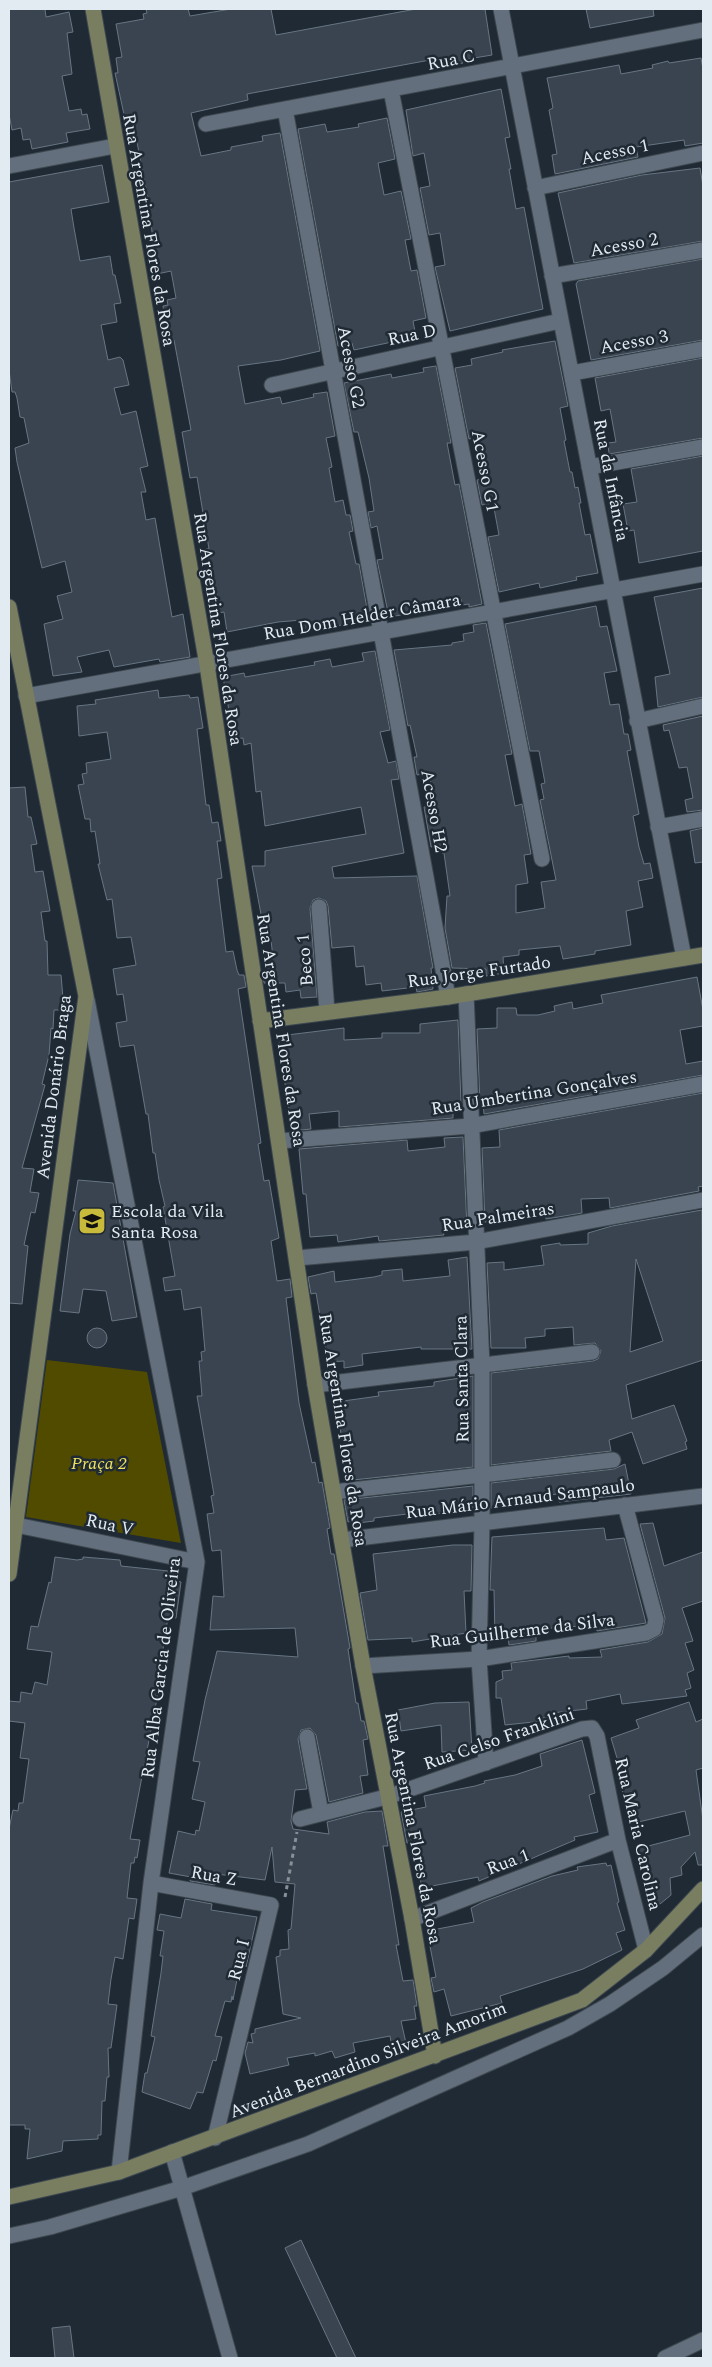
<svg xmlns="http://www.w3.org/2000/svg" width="712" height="2367" font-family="Spectral,serif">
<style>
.green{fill:#514b00}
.building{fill:#394450;stroke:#687582;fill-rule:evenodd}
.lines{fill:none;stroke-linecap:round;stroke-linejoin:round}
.street-casing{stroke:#3d474f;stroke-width:17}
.secondary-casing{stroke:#3d474f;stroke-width:17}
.path{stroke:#879099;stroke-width:3;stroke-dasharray:4 4;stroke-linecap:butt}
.street{stroke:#636f7c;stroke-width:15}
.secondary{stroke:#797e60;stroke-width:15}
.labels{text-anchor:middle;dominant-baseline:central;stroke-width:5;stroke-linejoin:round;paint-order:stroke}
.street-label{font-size:18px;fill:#e3ebf2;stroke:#1f2a35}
.poi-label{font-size:18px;fill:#e3ebf2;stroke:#1f2a35;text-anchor:start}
.park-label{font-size:18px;font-style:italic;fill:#f1e45f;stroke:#1f2a35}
</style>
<rect width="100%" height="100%" fill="#1f2a35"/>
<path class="green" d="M47,1360l100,12 34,171 -155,-26z"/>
<path class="building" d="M9,9h36l1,8 23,-5 4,20 -6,1 5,41 -10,2 7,35 12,-2 1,6 5,-1 3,15 -24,4 2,9 -36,7 -2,-10 -7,1 -2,-12 -9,2 -3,-16z
M146,9h42l2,7 41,-7h40l5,26 140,-26h69l7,46 -30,5 1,3 -15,3 -2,-9 -199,37 1,6 -57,13 10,43 30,-6v-3l32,-6 -1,-5 18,-3 40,218 -39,9 -43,6 7,38 35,-7 2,7 32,-7 -1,-3 14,-2 8,44 -9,2 6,29 -3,1 6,34 8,-2 3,15h4l3,16 -4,1 7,32h3l10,56 -65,12 -2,-12 -24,2 -51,10 -3,-20 -11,2 -3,-17 7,-2 -11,-46h3l-12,-72 -7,1 -8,-46 9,-2 -17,-90 -6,1 -5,-35 5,-1 -1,-5 9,-2 -5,-27 -14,3 -9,-76 -16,-81 -7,2 -10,-46h3l-2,-15 6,-1 -6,-33 28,-5 -1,-5 4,-1z
M586,9h67l1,7 -64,12z
M701,58l2,11v74l-18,3 -1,-6 -48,7 2,10 -83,17 -3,-19 5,-1 -8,-44 4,-2 -6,-30 72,-13 2,9 32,-6 -1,-3 16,-4 1,2z
M501,89l9,48 -5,1 6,31h-2l7,40 8,-2 19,102 -93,22 -15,-64 10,-2 -5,-32 -11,2 -9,-47 10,-2 -6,-33 -11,3 -7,-46z
M387,118l8,41 -17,4 6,32 17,-4 10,48 -6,1 6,31 6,-1 9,48 -13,3 3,16 -62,13 -2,-7 -14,3 -40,-217 27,-5 2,8 32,-5 -1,-3z
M102,165l7,37 -38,7 3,19 6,33 30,-5 3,19h2l6,28 -7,1 3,18 -16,3 7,35 12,-3 3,3 6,25 -15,3 7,27 15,-4 12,55 -8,2 6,24h-5l5,28 9,-2 17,99 11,-3 7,43 -30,5 -1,-3 -45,8 -5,-17 -32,7 5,15 -29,4 -9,-52 19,-5 -6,-23 15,-4 -7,-31 -23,7 -25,-106 -2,-14 14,-5 -5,-25 -4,-1 -3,-19 -2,-6h-3l-3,-22v-188z
M700,168l3,18v55l-129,22 -16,-70 84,-18z
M703,259v81l-112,20 -15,-76 2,-3z
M555,341l13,65 -8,2 6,32 -2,1 6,31h2l3,16 3,-1 3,16h-2l6,32 5,-1 8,39 -22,4 1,3 -37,8 -1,-5 -40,9 -11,-55 11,-2 -6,-32 -11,2 -5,-25 5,-1 1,-7h2l-7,-35 -9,2 -14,-71 17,-3 -1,-6 32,-7 -1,-2z
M703,358v80l-94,16 -1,-11 8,-1 -6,-33 -9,2 -6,-33z
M436,366l15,77h-4l8,42 4,-1 23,120 -13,3v-3l-7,1 -1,-6 -36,7v5l-36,6 -12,-57 6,-1 -6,-33 -6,2 -3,-16 6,-1 -5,-33 -11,-46h-4l-10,-49 47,-9 1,4 32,-6 -1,-4z
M703,456v95l-64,12 -5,-33 -6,1 -5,-27 14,-2 -6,-33z
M703,588v109l-45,10 -3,-30 15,-3 -16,-77z
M596,606l4,21 7,-1 10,45 -13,2 6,32 9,-1 5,30h4l3,16 -4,1 12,63 -6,2 6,31 5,17 6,-1 3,15 -15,3 5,26 -17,4 5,34 -36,6v3l-32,5 -3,-13 -41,4v5l-16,2 1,16 -18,3v-7l-34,-1 -7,-40 2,-32h3l-6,-43h-2l-1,-8 -10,2 -7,-40 11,-2 -6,-32 -12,2 -3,-18h3l-7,-32 -2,1 -14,-76 58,-5v-2l12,-2 -1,-7 11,-2 -1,-7 13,-2 26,131 -7,1 10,51 7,-2 9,50 -7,1 4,28 -12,2v28l29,-5 -4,-26 15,-2 -16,-80 4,-1 -3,-15 4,-1 -6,-32h-9l-25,-127z
M375,651l15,79 -10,2 8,31 8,-2 3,18 -8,1 13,73 -72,14 2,11 83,-2 16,92h-2l2,21 -16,3 -1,-5 -34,4 -1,-8 -15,2 -2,-19 -8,1 -2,-21 -22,2 -4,-42 -2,-5 -7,-3 -6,2 -3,8 7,89 -16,1 -1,-8 -14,2 -1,-9h-21l-1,-9h4l-2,-16 8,-1 -4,-33 -6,1 -11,-59h13v-15l101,-17 -5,-27 -96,19 -4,-35 -5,1 -5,-49 -7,2 -1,-7 -9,1 -11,-62 21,-4 1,4 70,-12 -1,-3 16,-3 2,8 32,-6 -2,-8z
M158,690l1,8 30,-3 1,3 8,-1 5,31 -6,1 9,76h3l3,18 6,-1 3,19h-4l5,37 -5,1 9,73 7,-1 4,19 2,5h5l2,12 -8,2 23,154 -3,1 6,37 5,-1 10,58 -8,3 6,40 13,-2 2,18 -6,1 13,105 13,60 3,-1 4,21 3,-1 8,46 -3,1 4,25h3l16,94 -2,1 8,54h2l3,18h3l4,18 -5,1 5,35 -8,1 3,17 -34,9 -13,-67 -6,-7 -9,2 -3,9 9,50 -12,1 -4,31 2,8 36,5 -2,-12 38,-10 17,-1 6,35h-5l16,99h-3l7,36 10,-1 4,26h-3l2,13 -15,2 5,22 -14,4 -2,-11 -37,7 2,9 -20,6 -3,-7 -17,5v-3l-28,5 2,7 -39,9 -5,-21 3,-11 5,1 -2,-9 4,-1v-4l46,-11 -18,-4 -7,-57 4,-1v-6l9,-1 -1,-19 3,-1 4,-45 -20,-2 -3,-35 -7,33 -49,-6 -1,11 -25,-4 1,-4 -22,-4 9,-42 17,4 1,-5 3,1 6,-29 -13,-3 8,-37 -7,-1 12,-61 12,-49 81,6 -3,-29 -85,2 3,-34 11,1 -3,-47 -9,1 -5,-37 7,-1 -3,-17 3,-1 -17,-99h5l-3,-35h3l-1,-9 4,-1 -4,-44 -17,3 -3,-21 -16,2 -2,-13 12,-2 -12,-69 2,-1 -6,-26 -4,-27h-2l-5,-39h-2l-12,-69 -14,2 -4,-24 11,-2 -4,-27 -6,1 -4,-26 23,-4 -5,-28 -14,1 -5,-39 -5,1 -9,-36h2l-5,-33 -4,1 -1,-13h-5l-7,-34 6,-1 -2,-10 5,-1 -1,-10 25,-4 -4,-27 -28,4 -2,-30 19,-2 -1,-4z
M703,716v94l-16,2 -2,-12 8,-2 -6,-31 -8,1 -10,-38 -5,1 -1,-6z
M25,787l3,30h3l6,27 -6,1 4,27 8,-1 7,40 -9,1 4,29h2l1,34h13l3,35h-10l-1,19 -2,-1 -2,27 -7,29 3,1 -23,83 12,1 -4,23 9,1 -4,20 -4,-1 -7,33 4,1 -6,58 -13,-1v-515z
M703,828v34l-8,1 -5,-32z
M697,977l6,33v16l-23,4 6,34 17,-3v14l-219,39 -1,-11h-3l-3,-74 20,-1v-20h19l1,7h21l17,-4 -1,-5 18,-4 1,7 30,-6 -2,-8z
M458,1020l3,84h-8v14l-114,9v-16l-30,3 2,15 -19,2 -13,-89 9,-1 -1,-6 57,-7v12l38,-2v-5h38v-9z
M703,1093v93l-5,1 1,4 -89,17 -1,-10 -28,1 1,14 -36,6 -1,-6 -39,3v5l-21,1 -3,-74 18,-1 -1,-17z
M463,1137l4,92 -24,1 1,5 -65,6 -1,-5 -40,6 -1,-7 -27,2 -4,-43h-3l-4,-45 108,-9 1,11 37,-4 -1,-9z
M78,1180l35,3 24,134 -25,4 -6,-30 -23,-2 -4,24 -19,-2 10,-77 6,-23h-3z
M702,1210l1,150 -77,25 6,34 42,-14 13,36 -2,1 2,7 -44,15 -11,-32 -23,8 2,11 -120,14v-92l102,-12 5,-2 3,-8 -6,-8 -21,2 -1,-18 -28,2v7l-20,2 1,10h-35l-4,-85 17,-1v8l40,-5 -3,-19 19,-3v2l28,-1v-11l24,-7zM636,1259l27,82 -33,11z
M467,1257l5,92h-51v-2l-59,7 1,11 -19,3v-7l-16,1 -12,-69 -5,1 -3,-17 26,-6 1,11 39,-5 8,-2v-4l20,-2 1,12 47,-5 -2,-16z
M87 1338a10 10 0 1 1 20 0a10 10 0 1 1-20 0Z
M473,1376v91l-120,13 -7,-46h-5l-5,-32 43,-6 -1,-4 56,-6v-4z
M625,1464l6,30 -72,8 -1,-8 -28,3 1,7 -40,4v-25l123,-14z
M473,1486v24l-48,5 -1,-3 -50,6v3l-16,2 -1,-3 -9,2 -4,-22z
M653,1523l11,43 39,-14v49l-21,7 11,33 -8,2 9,27 -7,3 4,15 -6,2 2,6 -65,8 -2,-10 -34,7 1,8 -35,4v5h-9v3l-38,4 -4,-27h-5v-16l7,-3 -1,-8 10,-1 -1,-7 58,-7v2l33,-1 -2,-7 48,-8 14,-8 3,-16 -25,-94z
M604,1528l2,12 18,-2 22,85 -49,8 -1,-6 -60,4v12l-27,4 -1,-8 -13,1 -1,-48h-4l2,-53z
M453,1545h19l-1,46h-7l2,42 -54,9v-4l-44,2 -8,-47 17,-3 -4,-36z
M55,1557l22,3 6,-1v-2l37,3 1,6 57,6 -1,9 4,1 -5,36 -8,-1 -7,45h3l-34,177 10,1 -3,18 -2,-1 -1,6h-3l-4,35 10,1 -3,20 -5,-1 -6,41 -8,-2 -4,22 -3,25 9,1 -6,43h-3l1,29h-2l-2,24h-3l-1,34h-3v4l-35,2 -1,10 -35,8 3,-30h-5v-4h-16v-296l4,-19 5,1 1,-8h4l6,-44 -9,-1 5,-35 -16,-2v-20l11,1 1,-10 11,2 3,-12 12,3 5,-33 -25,-3 4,-23 7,1 11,-45 2,1z
M469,1702l3,48 -30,2 -1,-27 -40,6 -3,-21 37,-7z
M689,1702l7,20 7,-3v49l-7,2 7,50v45h-5l-3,-13 -14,15 1,8 -12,3 1,17 -11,9 -11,2 -2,-23h-2l-8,-34 53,-14 -5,-24 -55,13 -15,-65 2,-1 -6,-20 28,-10 -3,-8z
M582,1740l13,53 -6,2 9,37 -24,5 1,3 -96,41 -1,-4 -56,11 -9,-46 -6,1 -6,-31 25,-5 -2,-11 51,-10 10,-3 -1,-2 31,-6 27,-9 -2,-12z
M606,1863l1,3 4,-1 8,37 -2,1 8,27 -9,3 6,17 -39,19 -83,27 2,7 -51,13 -7,-27 -10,3 -3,-14 5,-1 -9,-46 47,-9 -3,-14 12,-6 69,-26 26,-6 -1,-3z
M185,1899l27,5 -1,6 46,7 -11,50 -4,-13 -9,46 -1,-4 -1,6 -6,-1 -10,35 7,1 -6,24 -3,-1 -10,33 -6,-1 -7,17 -48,-17 3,-19h2l8,-36 -4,-1 10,-63 2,-17h-3l4,-25 -7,-1 3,-16 21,4z
M301,2240l45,97 10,21h-19l-52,-110z
M70,2326l4,32h-19l-3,-30z"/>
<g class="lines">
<defs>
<path id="street" d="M501,9l183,949
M391,90l151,769
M285,109c53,296 110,592 163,888
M206,124l497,-94
M9,166l106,-20
M535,188l168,-35
M552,276l151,-26
M572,373l131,-24
M272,385l288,-64
M589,467l114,-20
M26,696l677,-122
M637,721l66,-15
M658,827l45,-8
M319,907l8,104
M466,994l16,371v157l-3,137 7,104
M87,1000l110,562 -46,321 -32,289
M279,1141l191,-15 233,-42
M297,1258l179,-16 227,-42
M315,1385l277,-33
M334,1492l279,-32
M16,1525l181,37
M342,1540l361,-44
M363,1666l116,-7 167,-26 8,-4 2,-9 -31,-115
M307,1737l14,76
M300,1819l90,-23 192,-67 10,-1 5,8 21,104 28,110
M151,1883l120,22 -56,233
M412,1919l206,-79
M172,2152l58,206
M9,2236l41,-9 132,-39 126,-44 260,-116 42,-24 53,-36 40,-33
M665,2358l38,-18"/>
<path id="secondary" d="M93,9l114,656 108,720 48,281 49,253 23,137
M9,607l77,389 -77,578
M260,1021l188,-24 255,-42
M9,2197l110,-25 463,-172 64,-50 57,-61"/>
</defs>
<use href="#street" class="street-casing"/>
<use href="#secondary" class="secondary-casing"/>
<path class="path" d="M285,1897l12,-65"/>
<use href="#street" class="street"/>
<use href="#secondary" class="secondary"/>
</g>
<defs>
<symbol id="school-square" viewBox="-11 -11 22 22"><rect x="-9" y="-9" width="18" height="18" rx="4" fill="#c8bb3b" stroke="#1f2a35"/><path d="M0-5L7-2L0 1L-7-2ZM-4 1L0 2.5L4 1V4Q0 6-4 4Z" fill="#111"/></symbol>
</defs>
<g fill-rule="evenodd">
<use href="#school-square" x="76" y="1205" width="32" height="32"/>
</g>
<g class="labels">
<g class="street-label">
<text transform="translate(451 60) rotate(-11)">Rua C</text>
<text transform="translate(615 152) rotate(-12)">Acesso 1</text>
<text transform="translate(149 230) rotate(80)">Rua Argentina Flores da Rosa</text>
<text transform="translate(624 245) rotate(-10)">Acesso 2</text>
<text transform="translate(412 335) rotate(-12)">Rua D</text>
<text transform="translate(634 342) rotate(-10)">Acesso 3</text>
<text transform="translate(351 367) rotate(79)">Acesso G2</text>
<text transform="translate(485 471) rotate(79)">Acesso G1</text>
<text transform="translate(611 480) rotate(79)">Rua da Infância</text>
<text transform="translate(362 617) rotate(-10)">Rua Dom Helder Câmara</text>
<text transform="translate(218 629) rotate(81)">Rua Argentina Flores da Rosa</text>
<text transform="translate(434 811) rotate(80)">Acesso H2</text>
<text transform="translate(305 960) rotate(-95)">Beco 1</text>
<text transform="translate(479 972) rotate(-8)">Rua Jorge Furtado</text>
<text transform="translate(281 1030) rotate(81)">Rua Argentina Flores da Rosa</text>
<text transform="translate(54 1087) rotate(-83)">Avenida Donário Braga</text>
<text transform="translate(534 1093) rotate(-9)">Rua Umbertina Gonçalves</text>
<text transform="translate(498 1217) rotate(-9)">Rua Palmeiras</text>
<text transform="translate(462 1379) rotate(-91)">Rua Santa Clara</text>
<text transform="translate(343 1430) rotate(81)">Rua Argentina Flores da Rosa</text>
<text transform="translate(520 1499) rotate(-7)">Rua Mário Arnaud Sampaulo</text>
<text transform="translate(110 1525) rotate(12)">Rua V</text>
<text transform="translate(522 1631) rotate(-7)">Rua Guilherme da Silva</text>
<text transform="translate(161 1668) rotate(-83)">Rua Alba Garcia de Oliveira</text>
<text transform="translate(499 1739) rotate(-19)">Rua Celso Franklini</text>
<text transform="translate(413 1828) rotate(79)">Rua Argentina Flores da Rosa</text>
<text transform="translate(638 1834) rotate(77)">Rua Maria Carolina</text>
<text transform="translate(508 1862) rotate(-21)">Rua 1</text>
<text transform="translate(214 1876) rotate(10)">Rua Z</text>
<text transform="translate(239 1960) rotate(-76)">Rua I</text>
<text transform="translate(368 2060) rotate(-21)">Avenida Bernardino Silveira Amorim</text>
</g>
<g class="poi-label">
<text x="111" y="1211">Escola da Vila<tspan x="111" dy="21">Santa Rosa</tspan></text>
</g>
<g class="park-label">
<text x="99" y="1463">Praça 2</text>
</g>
</g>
<rect width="712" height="2367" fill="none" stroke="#e3ebf2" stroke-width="20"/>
</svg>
